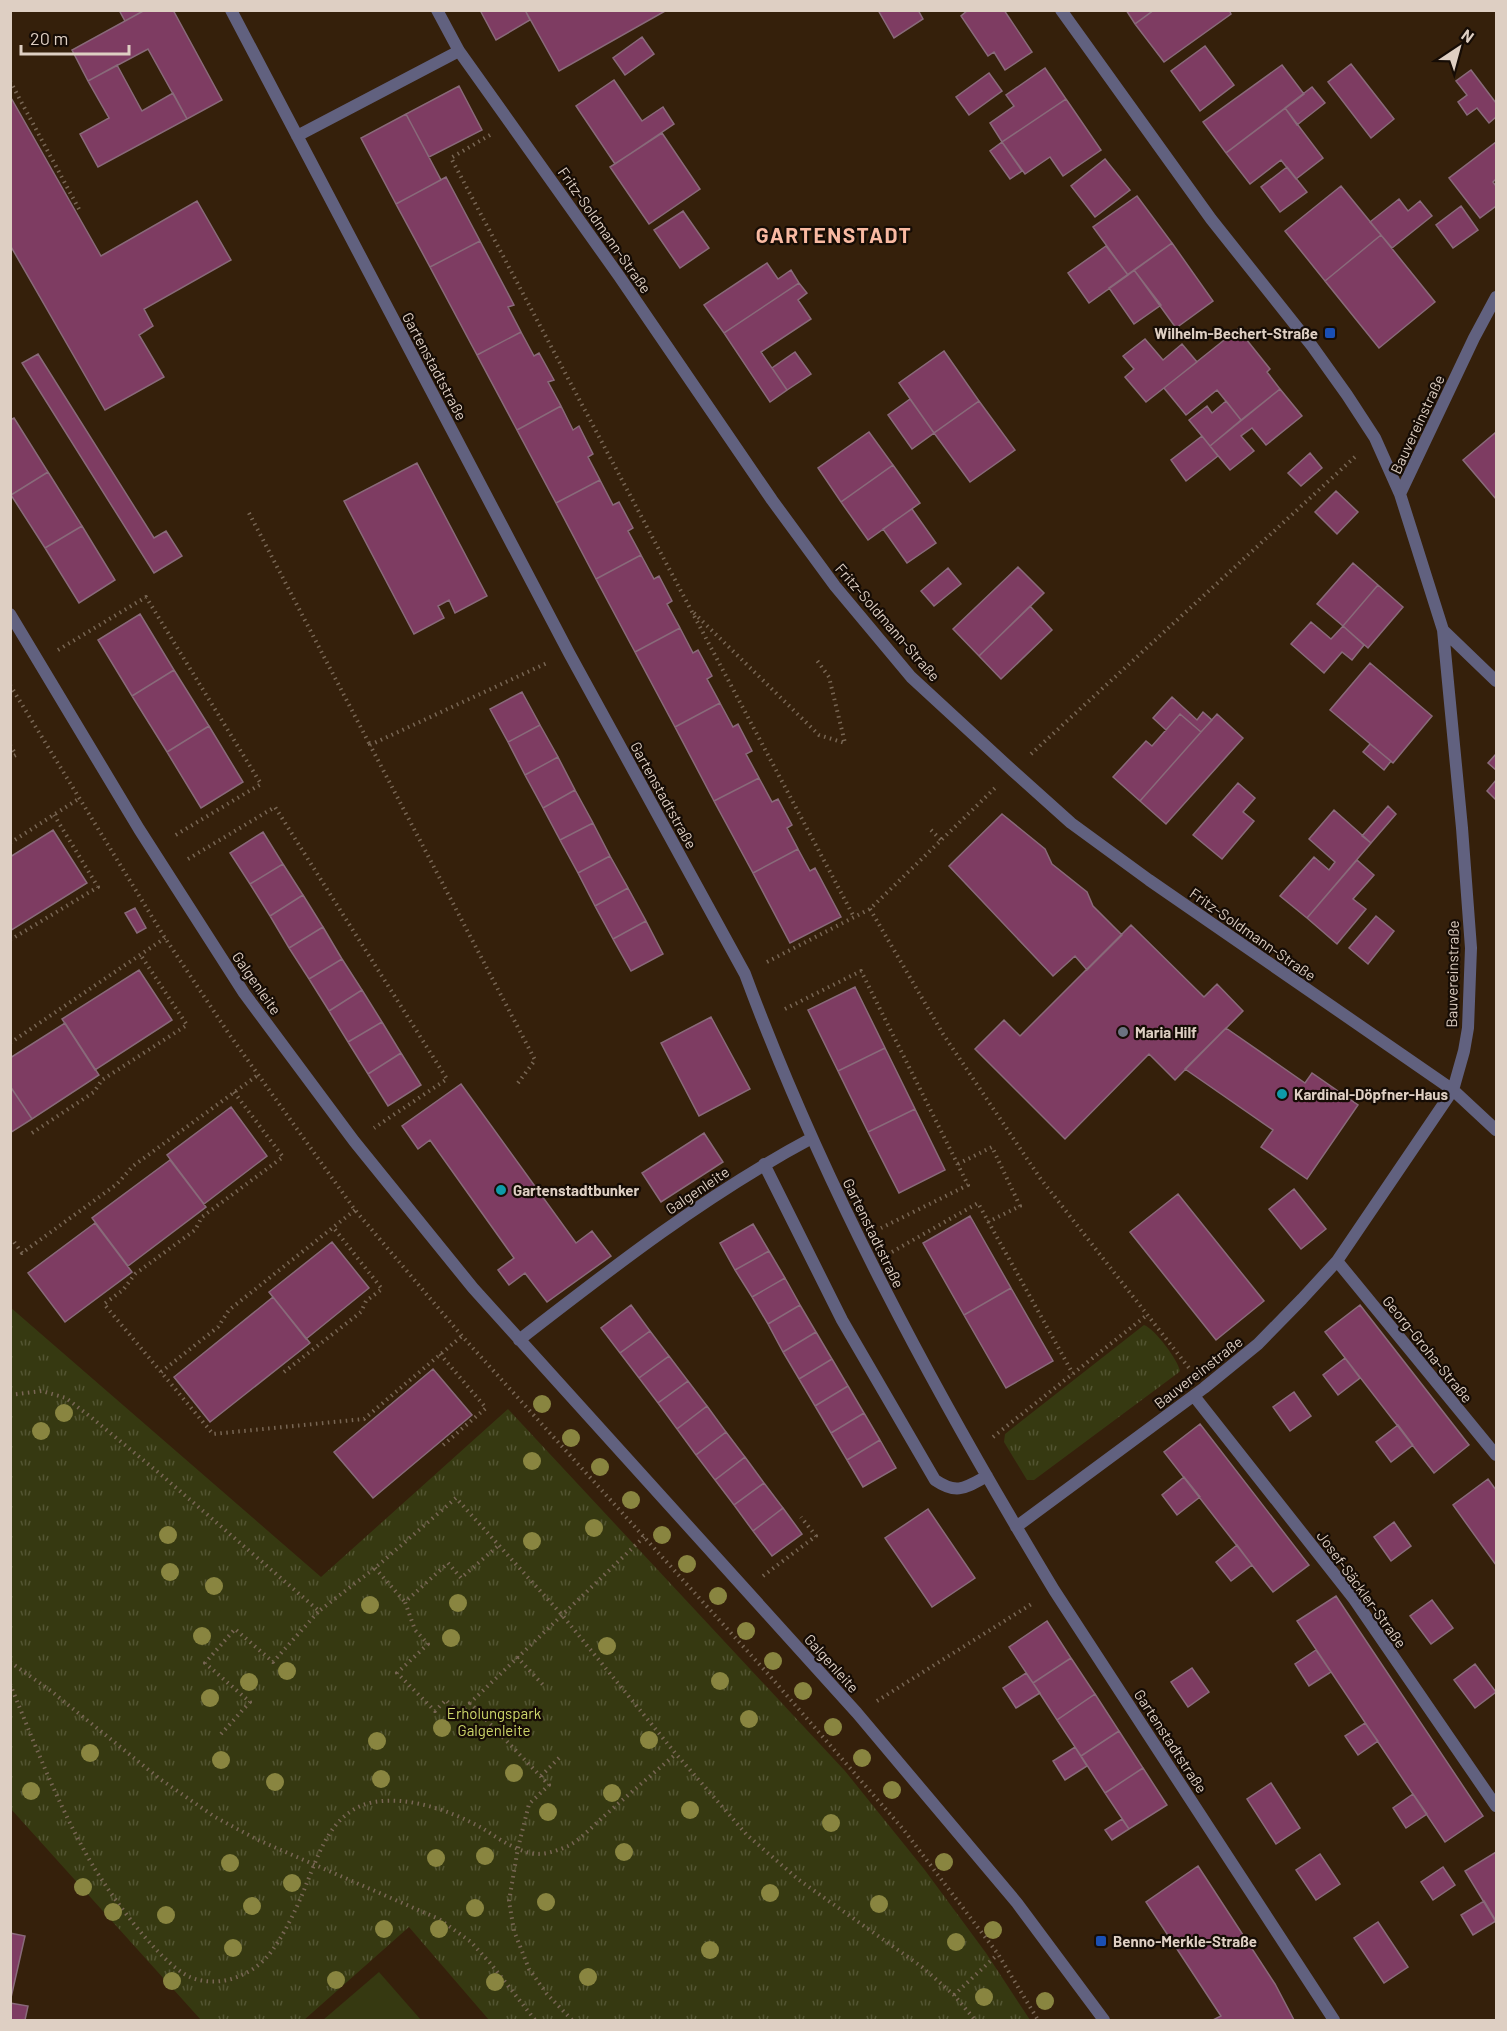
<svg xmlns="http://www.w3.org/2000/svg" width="1507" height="2031" font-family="Barlow,sans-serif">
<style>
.grass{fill:url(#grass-tufts)}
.garden{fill:#363911}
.building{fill:#7e3c62;stroke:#896a7a;stroke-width:1.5}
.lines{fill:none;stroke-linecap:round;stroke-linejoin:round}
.path{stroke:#786654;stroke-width:4;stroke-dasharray:1.5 4.5;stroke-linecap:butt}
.minor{stroke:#61617f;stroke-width:12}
.tree{fill:#898540}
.transit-dot{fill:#1a4fb4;stroke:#160c05;stroke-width:2}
.worship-dot{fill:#6b7280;stroke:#160c05;stroke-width:2}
.culture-dot{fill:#0f9aa8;stroke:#160c05;stroke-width:2}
.labels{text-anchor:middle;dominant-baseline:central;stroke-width:4.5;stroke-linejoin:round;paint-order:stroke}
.street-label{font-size:15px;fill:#decfc3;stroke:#160c05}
.poi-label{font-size:15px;font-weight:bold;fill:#decfc3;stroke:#160c05;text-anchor:start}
.park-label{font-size:15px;fill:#ced76b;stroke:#160c05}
.district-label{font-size:21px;font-weight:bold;letter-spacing:1.5px;fill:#f9baa2;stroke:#160c05}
</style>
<defs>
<pattern id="grass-tufts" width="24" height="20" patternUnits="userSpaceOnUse" patternTransform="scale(1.5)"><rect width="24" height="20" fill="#363911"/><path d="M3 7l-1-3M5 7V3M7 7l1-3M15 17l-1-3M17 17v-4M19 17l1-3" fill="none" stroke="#535532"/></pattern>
</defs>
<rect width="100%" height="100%" fill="#35200b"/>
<path class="grass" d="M10,1307l311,270 187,-168 337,362 79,98 62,84 44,67h-541l-80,-93 -105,93h-103l-190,-211z
M1144,1325c11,4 34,35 36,46l-2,2 -144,107h-7l-23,-38 1,-8z"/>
<path class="garden" d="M379,1972l42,48h-98z"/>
<path class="building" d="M119,10h26l-20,11z
M145,10h28l49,90 -35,19 -39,-70 -60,32 -16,-31z
M480,10h45l5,10 -34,20z
M525,10h142l-108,61z
M878,10h40l5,9 -29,19z
M968,10h36l28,42 -27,18 -11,-18 -6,4 -27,-40z
M1126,10h28l-19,14z
M1154,10h75l2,4 -67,48 -29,-38z
M642,37l12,17 -29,21 -12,-17z
M1205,46l29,39 -34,26 -29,-40z
M1351,64l43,55 -23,19 -43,-56z
M117,65l25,46 31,-18 14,26 -89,48 -18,-33 29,-16 -21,-37z
M1282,65l22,29 -78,59 -23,-31z
M1045,68l21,31 -64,43 -12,-19 24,-17 -8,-11z
M1471,70l25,33v14l-7,6 -12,-15 -10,7 -9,-13 9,-7 -11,-14z
M989,73l13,18 -33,24 -13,-18z
M614,80l28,41 21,-14 11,17 -59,40 -39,-58z
M459,86l23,44 -53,27 -23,-43z
M1312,87l13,16 -28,22 -12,-17z
M10,96l91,160 96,-55 34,59 -87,49 9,17 -14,9 25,42 -59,33 -95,-165z
M1066,99l35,51 -38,26 -13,-19 -25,17 -23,-32z
M1285,108l38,50 -27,21 -15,-19 -31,24 -24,-31z
M406,114l35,66 -45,24 -35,-66z
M662,133l38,56 -51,35 -39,-57z
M1002,142l20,29 -12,8 -20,-28z
M1496,142v37l-3,3 3,4v20l-16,12 -31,-40z
M1105,159l25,31 -35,27 -24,-31z
M1287,167l20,25 -27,20 -19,-25z
M446,177l34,64 -50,26 -34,-63z
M1341,186l40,49 -56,46 -40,-50z
M1137,196l35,47 -44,32 -35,-48z
M1399,199l9,12 12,-10 12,15 -40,32 -22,-26z
M1461,206l17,24 -25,18 -17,-23z
M683,211l26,37 -29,20 -26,-38z
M1381,235l54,67 -56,46 -54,-67z
M480,241l34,64 -6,2 13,25 -44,23 -47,-88z
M1172,243l41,58 -37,27 -42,-58z
M1106,246l22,29 -39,28 -21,-30z
M767,263l11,16 13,-9 8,13 -75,50 -20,-28z
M1134,270l27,35 -27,19 -25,-36z
M799,283l8,10 -9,7 13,19 -50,33 26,38 -17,12 -46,-69z
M1238,329l32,40 -3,3 13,17 -39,31 -24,-30 -31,25 -22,-27z
M521,332l13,24 5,-3 15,27 -6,2 13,24 -44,24 -40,-75z
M1145,339l18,21 19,-16 15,18 -51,40 -21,-25 9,-8 -11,-13z
M944,351l35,50 -45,32 -35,-50z
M795,352l16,22 -24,16 -15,-22z
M38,354l116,184 12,-7 16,25 -28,17 -132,-210z
M1280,389l22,27 -36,29 -14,-17 -11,8 13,15 -24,19 -20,-24z
M910,399l24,34 -22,16 -24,-34z
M979,401l36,49 -45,32 -36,-49z
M1226,401l15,19 -31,26 -21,-26 18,-14 5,7z
M561,406l12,24 6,-4 14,28 -5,3 12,23 -44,23 -39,-73z
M14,418l34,54 -37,23 -1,-75z
M869,432l24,33 -52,37 -23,-34z
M1495,433l1,2v64l-33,-39z
M1202,436l16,20 -32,25 -15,-21z
M1310,453l12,15 -21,18 -13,-13z
M417,463l70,133 -32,17 -6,-13 -11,6 6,12 -30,16 -70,-133z
M893,465l27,38 -52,37 -27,-38z
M48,472l34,54 -37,22 -34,-53z
M600,480l13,25 6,-3 14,26 -5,3 13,24 -45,24 -40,-76z
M1336,491l22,21 -21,22 -22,-22z
M912,509l24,34 -29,20 -24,-34z
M82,526l33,54 -36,23 -34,-55z
M641,555l13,24 5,-3 13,25 -5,3 13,24 -45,24 -39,-73z
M1353,563l25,22 -35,41 -26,-22z
M1018,567l26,26 -65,63 -26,-27z
M948,568l13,16 -27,22 -13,-15z
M1378,585l25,22 -35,41 -25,-22z
M1030,606l22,24 -51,49 -22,-23z
M140,614l34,56 -42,26 -34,-56z
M1311,622l20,17 12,-13 21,19 -12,15 -10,-8 -18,21 -33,-29z
M680,628l13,25 5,-3 14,26 -5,3 13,24 -45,24 -40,-75z
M1370,663l62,53 -39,47 -63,-53z
M174,670l35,56 -42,26 -35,-56z
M522,692l18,33 -32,17 -18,-33z
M1172,697l25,23 6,-8 9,8 -11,12 -21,-18 -14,16 -13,-12z
M720,703l13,24 5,-3 14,27 -6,3 13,24 -45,23 -39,-74z
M1180,714l21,18 -61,69 -27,-24 33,-36 6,5z
M1217,714l26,24 -77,86 -26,-23z
M540,725l18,32 -33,18 -17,-33z
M209,726l34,56 -42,26 -34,-56z
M1370,744l21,17 -7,9 -21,-18z
M1496,754v16l-8,-7z
M558,757l17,33 -32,18 -18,-33z
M759,778l13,24 6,-3 14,26 -5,3 11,21 -45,24 -39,-72z
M1496,780v20l-9,-9z
M1238,783l17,15 -12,14 11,9 -32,38 -29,-24z
M575,790l18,33 -33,17 -17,-32z
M1388,806l8,8 -25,29 -9,-7z
M1334,810l37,33 -64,75 -27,-22 34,-39 15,13 6,-8 -26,-23z
M1002,814l43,35 7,15 35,28 6,14 29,29 -35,35 -12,-14 -22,20 -104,-110z
M593,823l17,33 -32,17 -18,-33z
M53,830l34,53 -77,48v-74z
M263,832l20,32 -33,20 -20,-31z
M798,849l12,22 5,-3 26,49 -51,26 -37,-70z
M610,856l18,32 -33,18 -17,-33z
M1357,860l17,15 -21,24 13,10 -29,35 -30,-26z
M283,864l20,31 -33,21 -20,-32z
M628,888l18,33 -33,18 -18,-33z
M303,895l20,32 -34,21 -19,-32z
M135,908l11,20 -9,5 -12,-20z
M1376,916l18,15 -26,33 -19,-16z
M646,921l17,33 -32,17 -18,-32z
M1131,925l73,72 13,-13 26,27 -68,69 -26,-26 -84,85 -90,-90 29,-29 16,16z
M323,927l19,32 -33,20 -20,-31z
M342,959l20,31 -33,21 -20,-32z
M139,970l33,50 -77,50 -33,-51z
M855,987l30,61 -47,23 -30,-61z
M362,990l20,32 -34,20 -19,-31z
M711,1017l39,72 -51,27 -38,-73z
M382,1022l19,31 -33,21 -20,-32z
M65,1023l34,52 -67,44 -22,-33v-28z
M1226,1028l79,55 7,-10 46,32 -51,74 -46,-32 12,-17 -88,-61z
M885,1048l30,61 -47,23 -30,-61z
M401,1053l20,32 -33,21 -20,-32z
M461,1084l115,159 16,-12 19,25 -64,46 -22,-29 -16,12 -11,-15 16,-12 -84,-118 -12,9 -16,-23z
M10,1086l22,33 -22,14z
M231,1107l36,49 -63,48 -37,-49z
M915,1109l30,61 -46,23 -31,-61z
M704,1133l19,29 -62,40 -19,-29z
M170,1160l36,47 -78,59 -36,-48z
M1294,1189l32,40 -25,20 -32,-40z
M1178,1194l86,107 -48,39 -86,-108z
M970,1216l41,72 -47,27 -41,-72z
M95,1223l37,49 -67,50 -37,-49z
M753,1224l16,27 -34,19 -15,-27z
M332,1242l37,46 -63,51 -37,-47z
M769,1251l16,27 -33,19 -17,-27z
M785,1278l15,27 -32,19 -16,-27z
M1011,1288l42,73 -47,27 -42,-73z
M273,1297l37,46 -100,79 -36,-45z
M631,1305l19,26 -30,22 -19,-25z
M800,1305l16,27 -33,20 -15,-28z
M1360,1305l109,140 -35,28 -109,-141z
M650,1331l19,25 -30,22 -19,-25z
M816,1332l16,27 -33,20 -16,-27z
M669,1356l19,25 -30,22 -19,-25z
M1345,1358l15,20 -22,17 -15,-20z
M832,1359l16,27 -33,20 -16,-27z
M433,1369l39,46 -99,83 -39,-46z
M688,1381l19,25 -30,23 -19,-26z
M848,1386l16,27 -33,20 -16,-27z
M1294,1392l17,24 -21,15 -17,-24z
M707,1406l19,26 -30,23 -19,-26z
M864,1413l16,27 -33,20 -16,-27z
M1200,1424l109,141 -36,27 -109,-140z
M1398,1425l15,20 -22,17 -15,-20z
M726,1432l19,25 -30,23 -19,-25z
M880,1440l16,28 -33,19 -16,-27z
M745,1457l19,26 -30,22 -19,-25z
M1184,1477l16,20 -23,18 -15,-20z
M1488,1479l8,11v75l-43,-60z
M764,1483l19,25 -30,23 -19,-26z
M783,1508l19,26 -30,22 -19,-25z
M928,1509l47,69 -43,29 -47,-69z
M1394,1522l17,24 -20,15 -17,-24z
M1237,1545l15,20 -21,16 -15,-19z
M1336,1596l147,220 -38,26 -148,-221z
M1432,1600l21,28 -22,16 -21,-28z
M1047,1621l24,37 -38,25 -24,-36z
M1316,1650l15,22 -22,14 -14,-22z
M1071,1658l24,36 -38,26 -24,-37z
M1475,1664l21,28 -21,16 -21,-28z
M1192,1668l17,24 -21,15 -17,-25z
M1026,1673l14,20 -24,15 -13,-20z
M1095,1694l24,37 -38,25 -24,-36z
M1365,1723l13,18 -20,14 -13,-19z
M1119,1731l24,37 -38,25 -24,-37z
M1075,1747l12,19 -22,14 -12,-19z
M1143,1768l24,37 -38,24 -24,-36z
M1271,1783l29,45 -24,16 -29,-45z
M1413,1794l14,20 -21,14 -13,-20z
M1122,1819l7,10 -17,11 -7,-10z
M1496,1852v70l-31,-51z
M1320,1854l20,30 -24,16 -20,-30z
M1198,1866l77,118 19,36h-81l8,-4 -75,-114z
M1443,1867l12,18 -22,15 -12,-18z
M1484,1901l12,20 -23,14 -12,-20z
M1378,1922l30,45 -24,16 -30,-45z
M10,1933l15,3 -15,66z
M10,2003l18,3 -3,14h-15z"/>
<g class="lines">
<path class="path" d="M10,81l70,130
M490,135l-39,23 403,759
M249,513l121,232
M694,613l125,122 26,8 -16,-66 -13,-18
M58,650l88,-53 115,187 -87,52
M10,685l155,253 64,96 126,176 107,126 307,339 134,154 95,125 40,66
M10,745l6,10 -6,3
M1031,754l326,-299
M931,830l11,11
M10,843l70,-45
M188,859l87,-52 172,272 -73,49
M870,909l73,125 97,144 149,190
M10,940l88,-53 -44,-72
M767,962l103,-53 125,-121
M785,1009l76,-38 107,214 -87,43
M10,1043l155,-105
M518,1083l17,-23 -165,-315 177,-82
M234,1092l49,65 -81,60 -7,13 -60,44 -12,16 -19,14 109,130 151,-15 98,-83
M32,1133l62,-41 8,-12 85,-55 -47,-71
M958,1164l34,-17 28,59 -32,16
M10,1240l2,-1 10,14 95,-69 16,-18 125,-91
M892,1252l86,-49 95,171
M440,1354l46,54 -44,38
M161,1372l57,-45 11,-17 126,-100
M284,1372l77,-60 5,-11 16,-12 -49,-62
M10,1395l32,-4 24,7 26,20 67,55 160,138 56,-43 81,-70 106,117 114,139 71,81 52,45 123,87 32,28 21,25
M993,1437l154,-122
M375,1568l30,34
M763,1576l53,-40 -15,-19
M517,1657l28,30
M10,1662l41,29 109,88 55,38 43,23 181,79 32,23 20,22 44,56
M10,1684c23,56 45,113 74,166 17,33 73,112 106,127 26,11 57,1 76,-19 15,-16 32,-52 40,-73 14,-34 26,-75 68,-83 36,-6 77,9 108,26 14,9 31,21 48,25 13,3 26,-2 38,-7 12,-6 24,-19 34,-28 25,-22 49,-43 74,-64
M877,1701l156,-98
M470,1703l-12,10 -12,-13 -11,11 -38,-38 31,-29 -13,-14 -10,-28 43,-39 13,15 38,-33
M221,1734l29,-32 -45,-39 30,-34 38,33 46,-51
M541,1776l19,-19
M954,1995l44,-41
M572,2020l-25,-26 -18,-25 -15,-38 -5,-30 9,-53 11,-44 20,-19 -79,-82 174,-166"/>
<path class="minor" d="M231,10l338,643 176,321c80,216 190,419 309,616l280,430
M437,10l22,41 160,225 153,224 63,86 76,91 102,94 58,52 78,57 304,210 43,40
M297,136l162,-85
M1400,494l74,-156 22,-41
M10,614l129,215 105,164 110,148 119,147 384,425 160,190 87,117
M1443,630l53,51
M764,1164l78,156 93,160c22,15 30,8 52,-4
M1337,1261l159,194
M519,1340c94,-73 188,-146 293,-202
M1194,1396l160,203 142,207
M1016,1527l188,-139 54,-44 44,-45 35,-38 116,-171 11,-39 4,-23 3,-80 -9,-120 -19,-198 -43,-136 -25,-56 -28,-43 -35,-49 -101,-127 -150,-209"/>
</g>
<g class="tree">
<circle cx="542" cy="1404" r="9"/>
<circle cx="64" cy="1413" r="9"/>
<circle cx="41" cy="1431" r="9"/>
<circle cx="571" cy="1438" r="9"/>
<circle cx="532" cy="1461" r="9"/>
<circle cx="600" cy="1467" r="9"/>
<circle cx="631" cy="1500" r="9"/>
<circle cx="594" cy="1528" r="9"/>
<circle cx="168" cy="1535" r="9"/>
<circle cx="662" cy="1535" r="9"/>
<circle cx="532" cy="1541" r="9"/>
<circle cx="687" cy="1564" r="9"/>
<circle cx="170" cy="1572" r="9"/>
<circle cx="214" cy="1586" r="9"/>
<circle cx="718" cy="1596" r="9"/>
<circle cx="458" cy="1603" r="9"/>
<circle cx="370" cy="1605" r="9"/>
<circle cx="746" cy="1631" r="9"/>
<circle cx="202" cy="1636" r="9"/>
<circle cx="451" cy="1638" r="9"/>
<circle cx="607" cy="1646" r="9"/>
<circle cx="773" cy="1661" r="9"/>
<circle cx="287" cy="1671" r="9"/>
<circle cx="720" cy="1681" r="9"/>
<circle cx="249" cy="1682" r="9"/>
<circle cx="803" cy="1691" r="9"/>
<circle cx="210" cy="1698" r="9"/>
<circle cx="749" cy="1719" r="9"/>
<circle cx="833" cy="1727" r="9"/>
<circle cx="442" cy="1728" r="9"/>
<circle cx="649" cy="1740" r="9"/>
<circle cx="377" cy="1741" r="9"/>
<circle cx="90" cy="1753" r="9"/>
<circle cx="862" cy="1758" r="9"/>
<circle cx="221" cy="1760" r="9"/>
<circle cx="514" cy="1773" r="9"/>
<circle cx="381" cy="1779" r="9"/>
<circle cx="275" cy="1782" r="9"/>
<circle cx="892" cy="1790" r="9"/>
<circle cx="31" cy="1791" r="9"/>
<circle cx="612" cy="1793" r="9"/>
<circle cx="690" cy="1810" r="9"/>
<circle cx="548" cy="1812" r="9"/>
<circle cx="831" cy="1823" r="9"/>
<circle cx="624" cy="1852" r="9"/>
<circle cx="485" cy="1856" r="9"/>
<circle cx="436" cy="1858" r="9"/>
<circle cx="944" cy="1862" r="9"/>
<circle cx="230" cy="1863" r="9"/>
<circle cx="292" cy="1883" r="9"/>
<circle cx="83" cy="1887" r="9"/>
<circle cx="770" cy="1893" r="9"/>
<circle cx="546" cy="1902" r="9"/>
<circle cx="879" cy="1904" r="9"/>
<circle cx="252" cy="1906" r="9"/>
<circle cx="475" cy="1908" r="9"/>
<circle cx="113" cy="1912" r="9"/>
<circle cx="166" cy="1915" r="9"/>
<circle cx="384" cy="1929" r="9"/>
<circle cx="439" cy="1929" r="9"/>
<circle cx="993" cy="1930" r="9"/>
<circle cx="956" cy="1942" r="9"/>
<circle cx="233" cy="1948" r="9"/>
<circle cx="710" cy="1950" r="9"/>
<circle cx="588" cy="1977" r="9"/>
<circle cx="336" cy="1980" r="9"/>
<circle cx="172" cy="1981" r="9"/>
<circle cx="495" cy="1982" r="9"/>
<circle cx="984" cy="1997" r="9"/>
<circle cx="1045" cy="2001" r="9"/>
</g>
<g class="transit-dot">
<rect x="1324" y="327" width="12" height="12" rx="3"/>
<rect x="1095" y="1935" width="12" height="12" rx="3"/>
</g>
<circle class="worship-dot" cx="1123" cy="1032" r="6"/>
<g class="culture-dot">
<circle cx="1282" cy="1094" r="6"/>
<circle cx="501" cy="1190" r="6"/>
</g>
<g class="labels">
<g class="street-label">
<text transform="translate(605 230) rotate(55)">Fritz-Soldmann-Straße</text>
<text transform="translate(435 366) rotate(62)">Gartenstadtstraße</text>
<text transform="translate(1417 424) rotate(-65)">Bauvereinstraße</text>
<text transform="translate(888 622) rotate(49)">Fritz-Soldmann-Straße</text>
<text transform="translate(664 795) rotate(61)">Gartenstadtstraße</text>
<text transform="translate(1253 934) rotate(35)">Fritz-Soldmann-Straße</text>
<text transform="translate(1452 974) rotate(-89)">Bauvereinstraße</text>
<text transform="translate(257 983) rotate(55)">Galgenleite</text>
<text transform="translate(697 1190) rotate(-34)">Galgenleite</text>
<text transform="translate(874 1233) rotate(64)">Gartenstadtstraße</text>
<text transform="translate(1428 1349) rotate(51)">Georg-Groha-Straße</text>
<text transform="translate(1198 1372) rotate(-38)">Bauvereinstraße</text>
<text transform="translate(1362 1589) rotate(54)">Josef-Säckler-Straße</text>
<text transform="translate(832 1663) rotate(48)">Galgenleite</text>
<text transform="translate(1171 1741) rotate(57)">Gartenstadtstraße</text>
</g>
<g class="poi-label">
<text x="1318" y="333" text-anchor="end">Wilhelm-Bechert-Straße</text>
<text x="1135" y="1032">Maria Hilf</text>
<text x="1294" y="1094">Kardinal-Döpfner-Haus</text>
<text x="513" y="1190">Gartenstadtbunker</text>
<text x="1113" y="1941">Benno-Merkle-Straße</text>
</g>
<g class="park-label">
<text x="494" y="1713">Erholungspark<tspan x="494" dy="17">Galgenleite</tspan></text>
</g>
<g class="district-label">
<text x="834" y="234">GARTENSTADT</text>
</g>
</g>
<rect width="1507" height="2031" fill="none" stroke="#decfc3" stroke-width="24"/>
<g transform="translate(1459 48) rotate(36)" stroke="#160c05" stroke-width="4.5" paint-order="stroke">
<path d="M0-4.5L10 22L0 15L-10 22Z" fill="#decfc3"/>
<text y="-9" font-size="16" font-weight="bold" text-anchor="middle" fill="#decfc3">N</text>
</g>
<path d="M21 45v9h108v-9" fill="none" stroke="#decfc3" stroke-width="3"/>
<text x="30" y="45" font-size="18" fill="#decfc3" stroke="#160c05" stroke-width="4.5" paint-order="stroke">20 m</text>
</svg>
